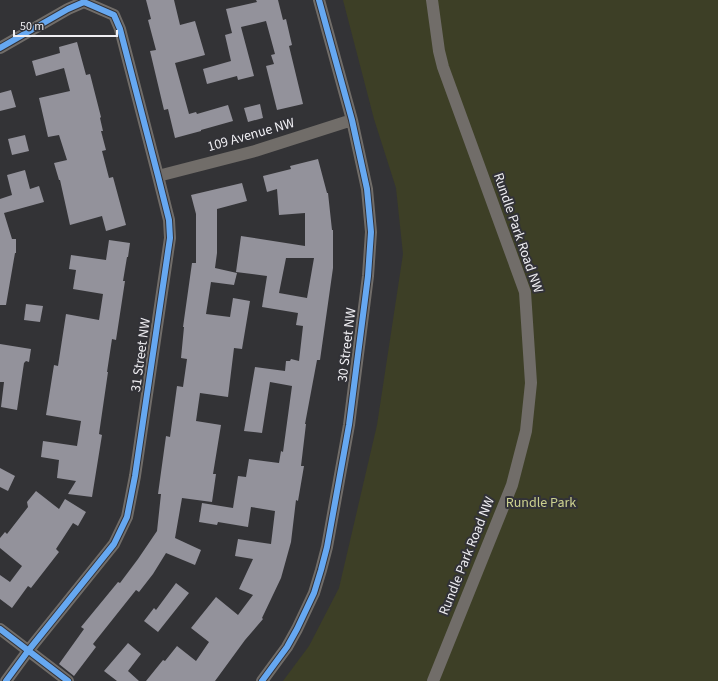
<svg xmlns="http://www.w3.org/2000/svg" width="718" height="681" font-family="'Source Sans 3',sans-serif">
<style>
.green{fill:#3d3f26}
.building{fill:#93929b;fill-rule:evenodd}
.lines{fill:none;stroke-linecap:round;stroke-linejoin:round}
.street{stroke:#716d69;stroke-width:12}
.cycleway-casing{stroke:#323237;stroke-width:8}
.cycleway{stroke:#66a8f1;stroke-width:6}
.labels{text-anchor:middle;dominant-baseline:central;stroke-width:4;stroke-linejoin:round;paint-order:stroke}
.street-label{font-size:14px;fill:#f0eff3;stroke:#323237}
.park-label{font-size:14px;fill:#ccd18f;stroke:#323237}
</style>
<rect width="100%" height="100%" fill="#333336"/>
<path class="green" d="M343,0h375v681h-435l26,-35 30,-58 38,-163 26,-171 -7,-66 -22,-69z"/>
<path class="building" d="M146,0h28l6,25 15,-4 10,34 -30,8 14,51 7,-2 1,2 31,-9 5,16 -32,9v1l-26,7 -7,-29 -4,1 -14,-59 6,-1 -8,-30 3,-1z
M256,0h22l5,20 3,-1 6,26 -3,1 14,58 -26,6 -11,-44 8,-2 -3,-9 4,-1 -9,-33 -25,6 13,49 -16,4 -1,-4 -30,8 -4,-15 28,-8 -6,-26 7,-2 -6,-24 31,-7z
M77,42l9,33 4,-1 11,43 -1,1 3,13h-2l5,19 -4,1 7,27 4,-1 13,48 -20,6 -4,-15 -32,9 -10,-45h-1l-5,-17 13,-3 -8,-25 -11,2 -9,-39 31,-7 -6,-23 -28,8 -4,-15 28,-8 -1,-6z
M11,90l5,17 -16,4v-18z
M260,104l3,14 -15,4 -4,-14z
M25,135l4,16 -17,4 -4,-16z
M318,159l9,34h1l4,37h1v38l-13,92h-3l-12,64h1l-5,42h3l-6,35 -2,-1 -5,42 -10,36 -19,40 1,1 -18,21 -30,41h-69l17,-21 2,1 12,-15 19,15 13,-19 -18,-14 25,-31 22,18 15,-20 -14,-6 14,-30 -18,-3 3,-17 33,5 4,-33 -24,-4 -3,20 -30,-5 -1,3 -18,-3 3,-19 31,5 5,-32 8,1 3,-18 30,4 2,-12 2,1 9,-66 -22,-4 -8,51 -18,-2 11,-64 30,4 1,-10h4l1,-2 8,2 4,-35 -7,-1 2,-12 -36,-6 5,-31 -31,-4 5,-36 64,10v-33l-26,2 -2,-26 -10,3 -4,-16 28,-7 -1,-3zM286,258h28l-7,40 -28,-5z
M25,170l5,19 9,-3 5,16 -40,11 8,26h4v14h-1l-9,52h-6v-106l12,-4 -5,-20z
M242,183l5,18 -30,8v44l-2,15 22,5 -3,12 -23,-3 -5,32 24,3 3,-19 17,3 -8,48 -8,-1 -6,49 -28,-4 -4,28 25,4 -8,49h3l-4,28 -30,-4 -7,40 26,12 -6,15 -29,-12 -13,21 -14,18 -3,-2 -43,54 3,3 -22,29 -15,-12 25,-35 -3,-2 37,-45 2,1 18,-24 19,-28 4,-37h-3l8,-58 4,1 7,-51 6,1 4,-28 -6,-1 3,-31h-1l9,-64h4v-49l-5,-19z
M109,240l21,3 -2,14h-1l-4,24h2l-9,59 -4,-1 -5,33h1l-9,62 3,1 -10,62 -24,-3 8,-13 -19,-3 2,-18 -18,-3 2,-16 34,5 4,-25 -35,-6 8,-50 4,1 8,-52 33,6 4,-26 -30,-5 3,-19 -7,-1 2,-14 35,5z
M26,304l17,2 -3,16 -16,-2z
M0,344l31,5 -2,13 -3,-1 -2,2 -7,47 -16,-3 3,-25h-4z
M0,468l15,8 -7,15 -8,-4z
M36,491l23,18 6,-10 21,13 -8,14 -5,-3 -17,26 3,3 -28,36 -3,-2 -16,22 -12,-9v-24l10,7 12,-16 -22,-18v-10l5,-6 2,2 21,-27 -1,-5z
M176,583l13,10 -31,39 -14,-11 10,-13 2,2z
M128,643l13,11 -13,17 11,10h-22l-13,-10z"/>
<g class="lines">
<path class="street" d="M432,0l7,51 4,16 82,225 6,91 -5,48 -14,54 -79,196
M0,48l68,-39 16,-7 30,13 6,14 38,147 11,44 1,18 -35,238 -8,41 -13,27 -86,107 -22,30
M158,176l97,-25 97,-31
M0,629l68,52
M262,681l25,-34 10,-18 17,-36 7,-23 6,-23 22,-122 19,-149 3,-44 -4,-43 -15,-69 -33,-120"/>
<defs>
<path id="cycleway" d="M0,48l68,-39 16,-7 30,13 6,14 38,147 11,44 1,18 -35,238 -8,41 -13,27 -86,107 -22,30
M0,629l68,52
M262,681l25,-34 10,-18 17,-36 7,-23 6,-23 22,-122 19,-149 3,-44 -4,-43 -15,-69 -33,-120"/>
</defs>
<use href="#cycleway" class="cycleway-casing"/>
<use href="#cycleway" class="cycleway"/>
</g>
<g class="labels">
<g class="street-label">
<text transform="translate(251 135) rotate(-16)">109 Avenue NW</text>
<text transform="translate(518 233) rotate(71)">Rundle Park Road NW</text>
<text transform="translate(347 345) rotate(-83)">30 Street NW</text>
<text transform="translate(141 355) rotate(-82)">31 Street NW</text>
<text transform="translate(467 556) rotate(-68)">Rundle Park Road NW</text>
</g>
<g class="park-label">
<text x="541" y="503">Rundle Park</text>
</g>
</g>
<path d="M14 30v6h103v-6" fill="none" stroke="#f0eff3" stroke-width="2"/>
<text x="20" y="30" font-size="12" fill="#f0eff3" stroke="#323237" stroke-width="3" paint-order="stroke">50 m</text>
</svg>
